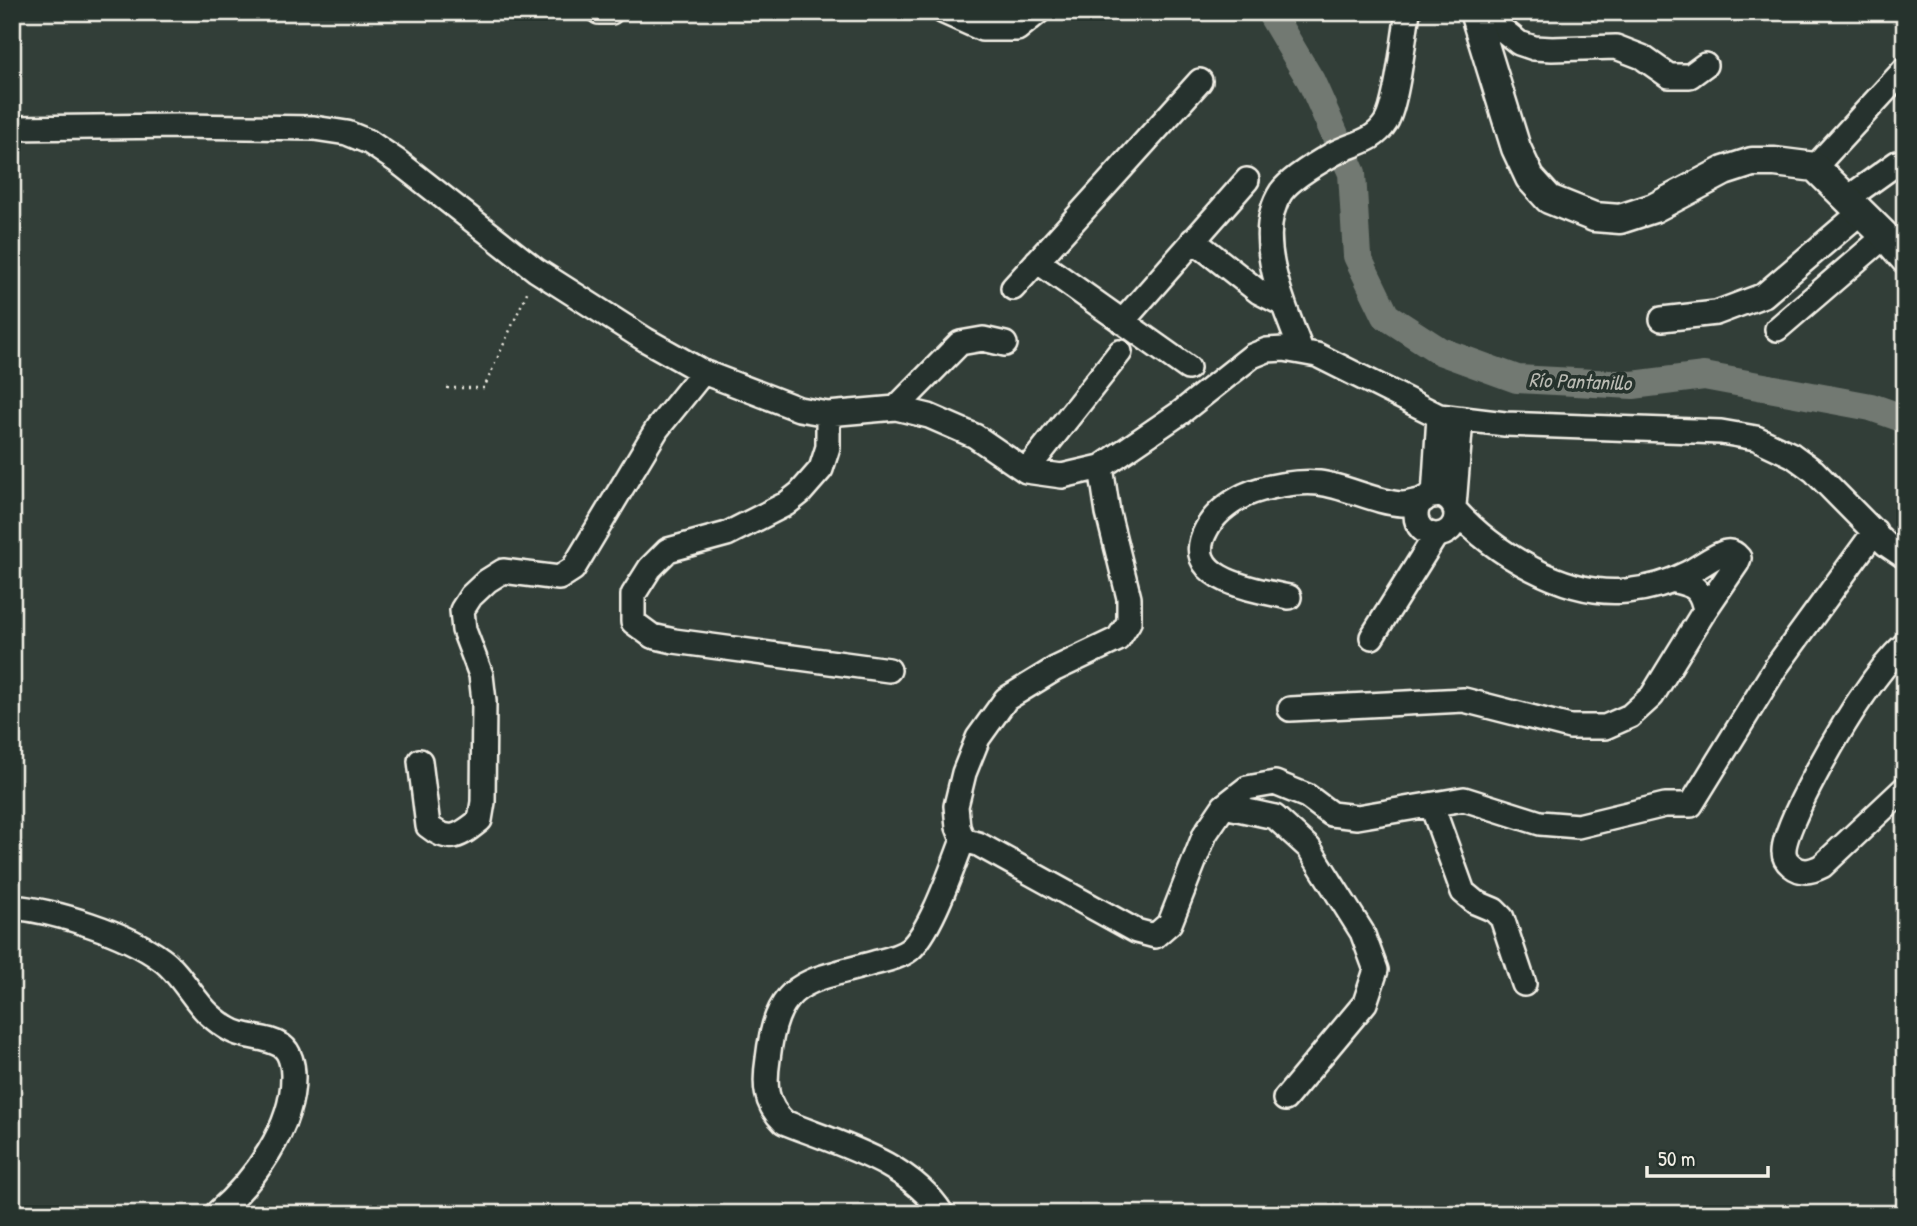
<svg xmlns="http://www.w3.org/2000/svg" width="1917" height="1226" font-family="'Patrick Hand',sans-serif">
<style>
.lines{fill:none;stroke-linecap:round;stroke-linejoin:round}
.river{stroke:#727972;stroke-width:28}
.minor-casing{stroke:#f4f1e8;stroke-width:28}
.major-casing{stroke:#f4f1e8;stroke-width:33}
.path{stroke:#f4f1e8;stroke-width:2.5;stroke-dasharray:2 5;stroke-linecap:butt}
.minor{stroke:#26332d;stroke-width:23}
.major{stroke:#26332d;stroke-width:28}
.labels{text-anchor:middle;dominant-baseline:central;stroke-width:7;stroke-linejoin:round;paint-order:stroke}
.water-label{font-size:21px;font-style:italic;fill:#babbb3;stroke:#26332d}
</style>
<rect width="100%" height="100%" fill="#323e38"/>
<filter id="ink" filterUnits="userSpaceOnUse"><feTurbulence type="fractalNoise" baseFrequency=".0143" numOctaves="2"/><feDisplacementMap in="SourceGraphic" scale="14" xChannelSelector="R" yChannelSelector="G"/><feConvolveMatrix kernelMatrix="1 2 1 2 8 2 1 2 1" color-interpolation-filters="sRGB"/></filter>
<g filter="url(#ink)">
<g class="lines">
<path class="river" d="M1270,12l41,69 41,92 5,83 29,60 54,35 77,28 116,6 71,-9 167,31 34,12"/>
<defs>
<path id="minor" d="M599,12h12
M944,12l38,17h35l21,-17
M1499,27l20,16 15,5 18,1 64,-2 26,10 27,19h21l15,-11
M12,128l167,-2 135,2 33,5 22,9 28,19 139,109 110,70 57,32 96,37 29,5 68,-6 33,8 46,20 51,35 36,5 39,-9 79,-54 72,-57 15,-6 17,-1 33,6 122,61 66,8 216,8 35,6 36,17 22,16 72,73 19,13
M1815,167l90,-98
M1848,198l49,-35 8,-1
M1193,240l66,52 24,12
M1037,261l151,107
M1013,288l187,-207
M1662,319l54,-6 48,-18 97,-83
M1122,322l125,-142
M1777,329l108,-93
M1301,350c-17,-44 -49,-114 -20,-158 10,-14 36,-29 52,-38 20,-11 40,-11 53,-32 11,-18 18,-86 22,-110
M896,408l64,-65 23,-4 22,5
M828,414v33l-7,22 -21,24 -14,11 -59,30 -59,16 -18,18 -17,27v27l19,14 22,5 215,29
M1026,471l94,-119
M1416 515a20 20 0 1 1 40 0a20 20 0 1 1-40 0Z
M1434,496l5,-80
M1454,506l7,-87
M1455,510c39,43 110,87 171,81 20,-2 43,-8 62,-18 12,-6 25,-17 38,-21 6,-1 9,1 13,6l-2,5 -32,47
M1289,597c-32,-7 -110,-17 -83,-67 8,-16 23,-27 39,-35 21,-9 52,-14 74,-12 26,3 58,20 83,21 7,0 15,-3 22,-4
M1372,637l64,-102
M1905,644c-16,15 -29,32 -41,50 -18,24 -82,133 -80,158 0,10 12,19 22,19 5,0 12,-3 16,-5l83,-78
M1290,709l174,-9 106,27h35l25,-11 22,-20 53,-86c-5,-24 -11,-24 -33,-30
M420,761l8,65c22,18 32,10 52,-6l3,-18 1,-101 -3,-26 -17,-45 -2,-20 9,-14 16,-15 16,-10 56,7 14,-9 84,-140 46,-57
M1224,806l51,11 34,31 53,84 14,38 -11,33 -80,96
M1432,806l31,86 12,10 19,8 8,8 22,66
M963,840l-5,-13 -2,-21 8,-33 14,-35 28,-39 49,-30 63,-30 11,-17v-24l-21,-85 -7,-46
M12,907c44,4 114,26 149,52 20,14 31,40 49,56 8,7 21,17 31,19 13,4 29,4 41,12 8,6 11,19 11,29 1,52 -39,106 -77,139
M942,1214c-32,-52 -104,-70 -158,-92 -19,-18 -20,-37 -16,-63 9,-80 38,-77 106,-96 11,-3 26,-6 35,-13 22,-18 43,-82 54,-110l15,4 158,87 19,5 15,-13 35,-89 19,-28 23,-18 28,-5 32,13 24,18 26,3 107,-18 76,24 38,3 87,-21h26l85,-138 99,-136"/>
<path id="major" d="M1474,12l42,136 14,30 19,21 45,18 26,2 34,-11 70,-37 28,-9h23l40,5 70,69 20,23"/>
</defs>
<use href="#minor" class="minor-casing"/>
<use href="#major" class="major-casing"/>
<path class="path" d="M447,388h37l45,-100"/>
<use href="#minor" class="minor"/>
<use href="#major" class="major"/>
</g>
</g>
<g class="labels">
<g class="water-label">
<text transform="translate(1580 381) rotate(2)">Río Pantanillo</text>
</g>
</g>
<rect width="1917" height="1226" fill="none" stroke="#26332d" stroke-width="42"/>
<rect x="21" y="21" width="1875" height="1184" fill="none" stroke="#f4f1e8" stroke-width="2.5" filter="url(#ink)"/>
<path d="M1647 1166v10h121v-10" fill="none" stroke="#f4f1e8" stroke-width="3.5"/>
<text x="1658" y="1166" font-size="21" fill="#f4f1e8" stroke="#26332d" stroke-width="5" paint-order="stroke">50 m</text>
</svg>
